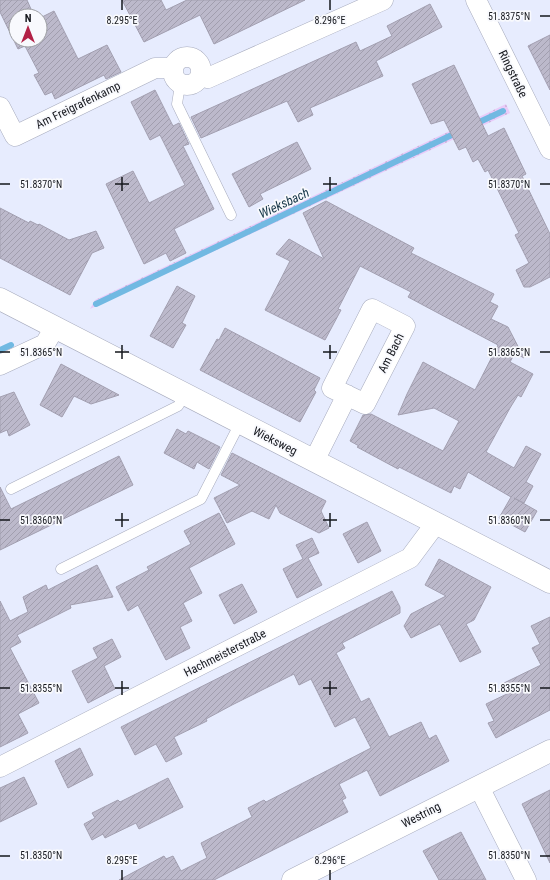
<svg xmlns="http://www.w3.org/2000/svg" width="550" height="880" font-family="'Roboto Condensed',sans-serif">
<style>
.grass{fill:url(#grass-dots)}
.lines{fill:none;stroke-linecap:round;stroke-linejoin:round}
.stream{stroke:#71b9e2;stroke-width:6}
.building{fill:url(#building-hatch);stroke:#a29fb0}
.lane-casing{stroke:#a7abbd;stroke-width:11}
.street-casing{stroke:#a7abbd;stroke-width:21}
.secondary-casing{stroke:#a7abbd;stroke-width:23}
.lane{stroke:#fff;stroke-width:10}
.street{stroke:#fff;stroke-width:20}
.secondary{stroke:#fff;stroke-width:22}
.ticks{fill:none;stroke:#15171d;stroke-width:1.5}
.labels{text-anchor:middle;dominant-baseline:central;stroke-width:3.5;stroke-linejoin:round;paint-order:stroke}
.street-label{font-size:12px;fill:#15171d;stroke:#f8f9fd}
.water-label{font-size:13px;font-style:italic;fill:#153547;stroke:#f8f9fd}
.ticks-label{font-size:10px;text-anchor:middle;fill:#15171d;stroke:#f8f9fd;stroke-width:3.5;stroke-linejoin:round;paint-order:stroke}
</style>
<defs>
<pattern id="grass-dots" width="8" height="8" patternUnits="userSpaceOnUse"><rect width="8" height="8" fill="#e9cbf9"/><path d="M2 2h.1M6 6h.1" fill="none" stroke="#c7aed5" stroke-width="1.8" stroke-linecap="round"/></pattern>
<pattern id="building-hatch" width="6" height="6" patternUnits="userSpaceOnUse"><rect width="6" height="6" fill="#bcb9cb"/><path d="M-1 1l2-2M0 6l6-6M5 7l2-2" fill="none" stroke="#a19eae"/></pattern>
</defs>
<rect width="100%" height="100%" fill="#e7ecfe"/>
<path class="grass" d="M506,104l4,9 -420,196 5,-9z"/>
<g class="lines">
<path class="stream" d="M473,125l30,-14
M96,304l362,-172
M0,350l11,-5"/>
</g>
<path class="building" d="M0,0h27l7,16h-18v24h24v-22l14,-7 24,48 29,-14 14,27 -15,7 -2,-4 -49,24 -3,-7 -7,3 -11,-20 5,-2 -14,-27 -7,3 -18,-37z
M122,0h39l5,10 21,-10h118l-91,44 -14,-29 -56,27z
M430,4l12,23 -66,34 7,15 -73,32 3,7 -15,7 -11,-21 -86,37 -10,-21 165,-75 4,9 32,-15 -5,-10z
M550,35v55l-22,-44z
M454,65l34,71 16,-8 22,46 -4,2 28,58v43l-20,10h-6l-8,-17 13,-7 -14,-28 4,-2 -31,-63 -3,2 -7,-13 -5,3 -7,-15 -7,3 -15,-30 -13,4 -19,-40z
M155,90l18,36 6,-3 10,21 -6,2 31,63 -40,20 12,24 -16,8 -4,-8 -22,11 -38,-80 27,-13 16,32 36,-18 -25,-50 -10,5 -19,-38z
M297,142l14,27 -51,25 3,5 -14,8 -17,-33z
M326,201l88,47 -3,5 83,41 -4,8 8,4 -7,13 17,8 16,31 -9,-5 -5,9 23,12 -12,23 -3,-2 -8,13 -24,44 28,16 12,-22 15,8 -15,28 7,4 -9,17 -10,-5 23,13 -12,21 -26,-14 12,-21 -43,-25 -8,17 -6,-3 -3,7 -52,-26 -1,2 -41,-22 2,-1 -9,-5 13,-26 8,-1 72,37 16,-30 -25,-13 -36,7 9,-21 16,-32 52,28 23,-45 -90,-48 3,-5 -51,-26 -22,43 3,1 -16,30 -60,-30 25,-49 -14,-7 13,-15 35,20 -21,-46z
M0,208l29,15 1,-2 8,4 1,-1 30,16 27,-9 8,17 -12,5 -22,42 -70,-37z
M177,286l18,10 -13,27 4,2 -13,23 -23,-12z
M225,328l95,50 -6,12 2,2 -16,30 -100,-52 17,-31 2,1z
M61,364l58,31 -28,9 -17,-8 -12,21 -22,-12z
M14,392l16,33 -21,11 -2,-6 -7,3v-36z
M177,429l9,5 2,-3 32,16 -11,22 -12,-7 -3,7 -30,-16z
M232,453l94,48 -5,10 8,17 -10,5 -39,-20 -4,-8 -7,14 -17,-8 -25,12 -13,-25 26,-13 -19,-10z
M119,456l14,29 -133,65v-63l11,22z
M219,513l16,31 -46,24 13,25 -19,10 9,18 -12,6 10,21 -24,12 -28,-55 -10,6 -12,-24 33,-17 -2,-3 44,-23 -7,-13z
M367,522l14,29 -23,12 -15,-29z
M312,538l7,15 -11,5 14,27 -25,13 -14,-29 20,-10 -7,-14z
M439,559l52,28 -17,33 -8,4 15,28 -21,10 -20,-38 -29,14 -7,-12 7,-12 35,-18 -21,-11z
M97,565l16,32 -43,8 1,3 -54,27 4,7 -11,6 29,55 -21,11 10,19 -28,14v-146l10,20 18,-9 -5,-15 23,-12 2,5z
M242,584l15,28 -23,12 -15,-29z
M392,591l8,16v6l-58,30 3,5 -9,5 25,49 8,-4 20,39 32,-15 8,17 7,-4 13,26 -69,35 -13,-26 -28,14 7,14 -4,2 6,12 -134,68h-95l45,-24 2,3 7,-3 8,15 26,-13 -6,-15 51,-26 -4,-9 16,-8 2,2 105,-54 -16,-31 -20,10 -24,-48 -12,6 -5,-11 -62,31 -26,14 1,2 -33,16 8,17 -16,8 -10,-18 -21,11 -14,-28z
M550,617v93l-54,28 -8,-15 6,-2 -8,-17 25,-12 -7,-9 37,-18 -9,-17 8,-4 -9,-18z
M112,639l9,18 -17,9 11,23 -27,14 -16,-32 26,-13 -5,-10z
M80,748l13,27 -25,13 -13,-27z
M24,777l13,27 -37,18v-34z
M168,778l15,29 -44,22 -3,-6 -31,15 -2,-4 -11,6 -8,-16 11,-6 -3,-5 26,-13 2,2z
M550,790v73l-28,-59z
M461,832l25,48h-47l-16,-29z"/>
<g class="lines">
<defs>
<path id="lane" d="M180,85l-3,19 54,111
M11,489l167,-83 7,-11
M61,569l140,-70 39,-76"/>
<path id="street" d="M476,0l74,149
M173 71a14 14 0 1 1 28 0a14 14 0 1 1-28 0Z
M201,75l7,3 175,-78
M0,107l15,29 140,-68h17
M372,309l33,17 -40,78 -33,-16z
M0,365l45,-21 10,-17
M314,461l33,-66
M0,767l410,-209 26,-35
M479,787l47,93"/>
<path id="secondary" d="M0,299l550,283
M293,880l257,-129"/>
</defs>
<use href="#lane" class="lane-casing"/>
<use href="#street" class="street-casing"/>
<use href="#secondary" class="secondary-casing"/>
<use href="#lane" class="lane"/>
<use href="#street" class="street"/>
<use href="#secondary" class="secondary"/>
</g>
<path class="ticks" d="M122,0v10M330,0v10M540,16h10M122,177v14M330,177v14M0,184h10M115,184h14M323,184h14M540,184h10M122,345v14M330,345v14M0,352h10M115,352h14M323,352h14M540,352h10M122,513v14M330,513v14M0,520h10M115,520h14M323,520h14M540,520h10M122,681v14M330,681v14M0,688h10M115,688h14M323,688h14M540,688h10M0,856h10M540,856h10M122,870v10M330,870v10"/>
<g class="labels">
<g class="street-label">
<text transform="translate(513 74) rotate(64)">Ringstraße</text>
<text transform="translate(78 105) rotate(-26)">Am Freigrafenkamp</text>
<text transform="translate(391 353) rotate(-63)">Am Bach</text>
<text transform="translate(275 441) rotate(27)">Wieksweg</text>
<text transform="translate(225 653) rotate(-27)">Hachmeisterstraße</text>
<text transform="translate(421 815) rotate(-27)">Westring</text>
</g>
<g class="water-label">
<text transform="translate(284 203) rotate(-25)">Wieksbach</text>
</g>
</g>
<g class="ticks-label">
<text x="509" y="20">51.8375°N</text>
<text x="122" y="24">8.295°E</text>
<text x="330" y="24">8.296°E</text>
<text x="41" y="188">51.8370°N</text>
<text x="509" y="188">51.8370°N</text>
<text x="41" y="356">51.8365°N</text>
<text x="509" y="356">51.8365°N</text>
<text x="41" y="524">51.8360°N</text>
<text x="509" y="524">51.8360°N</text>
<text x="41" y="692">51.8355°N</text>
<text x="509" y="692">51.8355°N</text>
<text x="41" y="859">51.8350°N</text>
<text x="509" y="859">51.8350°N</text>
<text x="122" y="864">8.295°E</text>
<text x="330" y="864">8.296°E</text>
</g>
<g transform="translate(28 28)"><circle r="19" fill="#f8f9fd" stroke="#9d9fa3"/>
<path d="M0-3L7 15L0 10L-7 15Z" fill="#b22046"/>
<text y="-6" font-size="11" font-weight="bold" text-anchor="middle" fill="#15171d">N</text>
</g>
</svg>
